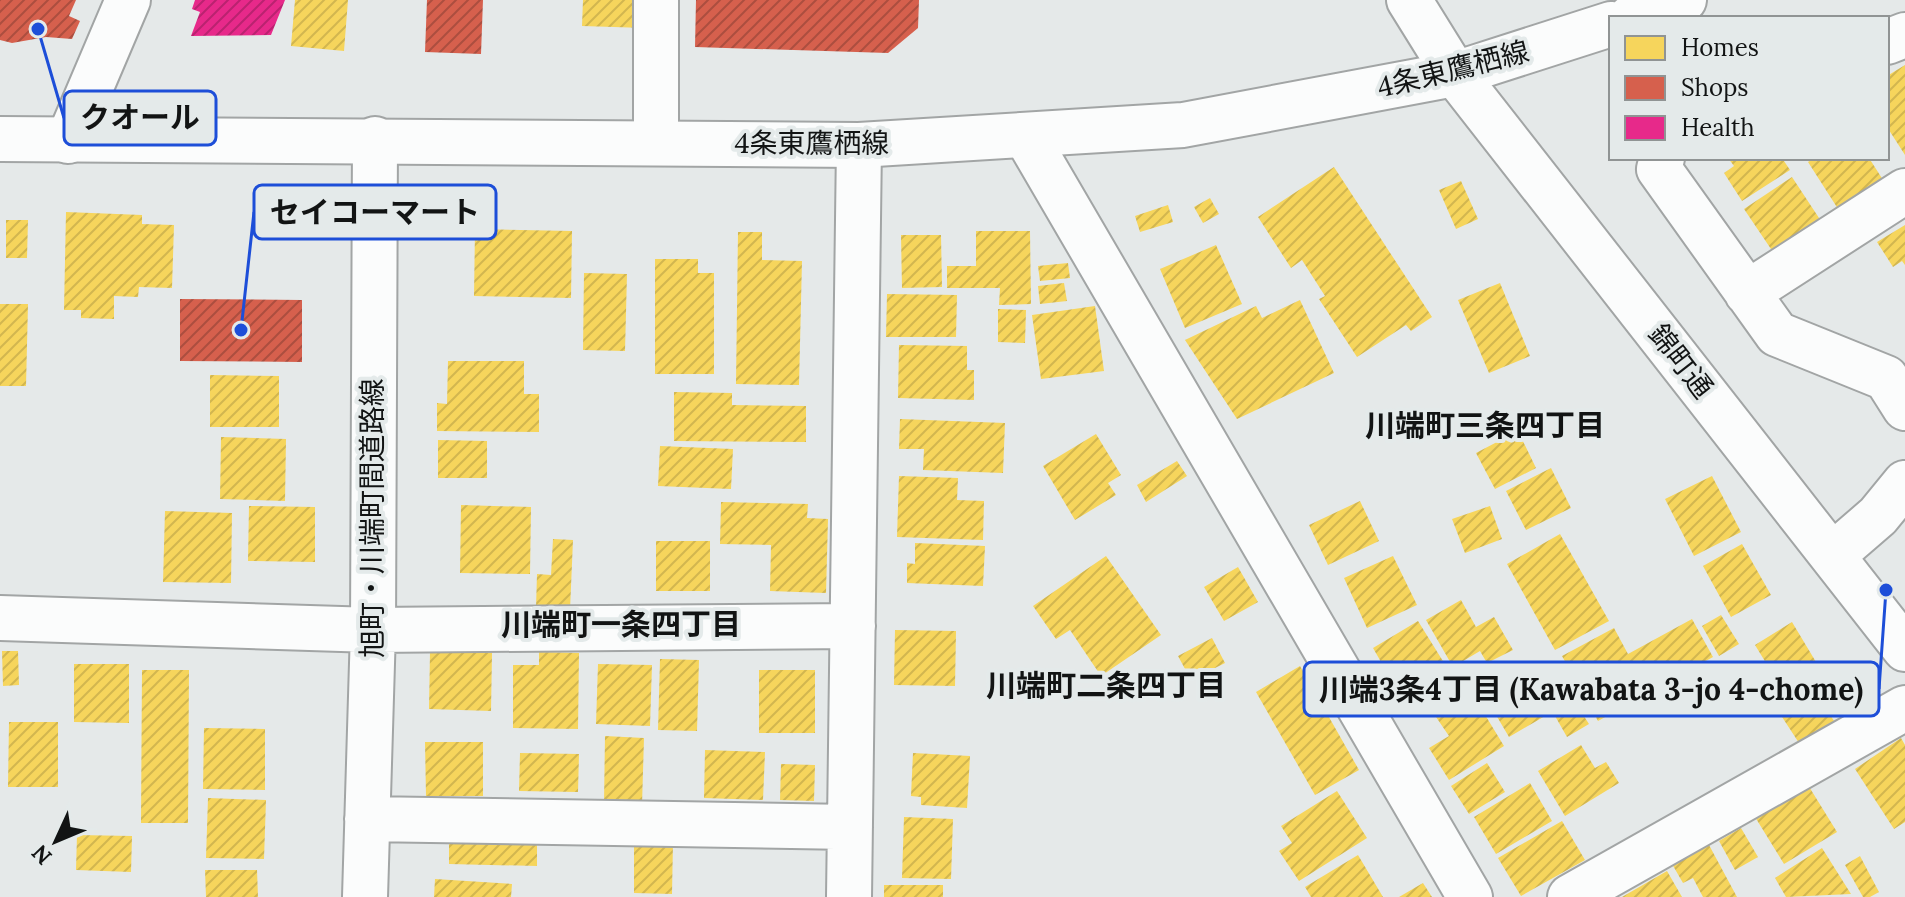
<svg xmlns="http://www.w3.org/2000/svg" width="1905" height="897" font-family="Lora,'Noto Sans JP',serif">
<style>
.homes{fill:url(#homes-hatch)}
.shops{fill:url(#shops-hatch)}
.health{fill:url(#health-hatch)}
.lines{fill:none;stroke-linecap:round;stroke-linejoin:round}
.minor-casing{stroke:#a2a5a5;stroke-width:48}
.tertiary-casing{stroke:#a2a5a5;stroke-width:48}
.minor{stroke:#fbfcfc;stroke-width:44}
.tertiary{stroke:#fbfcfc;stroke-width:44}
.labels{text-anchor:middle;dominant-baseline:central;stroke-width:8;stroke-linejoin:round;paint-order:stroke}
.street-label{font-size:28px;fill:#121414;stroke:#e4eaea}
.neighbourhood-label{font-size:30px;font-weight:bold;fill:#121414;stroke:#e4eaea}
.leader{fill:none;stroke:#1d4ed8;stroke-width:3}
.callout-dot{fill:#1d4ed8;stroke:#e4eaea;stroke-width:3}
.callout{fill:#e4eaea;stroke:#1d4ed8;stroke-width:3}
.callout-label{font-size:30px;text-anchor:middle;font-weight:bold;fill:#121414}
</style>
<defs>
<pattern id="homes-hatch" width="6" height="6" patternUnits="userSpaceOnUse" patternTransform="scale(2)"><rect width="6" height="6" fill="#f6d55c"/><path d="M-1 1l2-2M0 6l6-6M5 7l2-2" fill="none" stroke="#d2b64f"/></pattern>
<pattern id="shops-hatch" width="6" height="6" patternUnits="userSpaceOnUse" patternTransform="scale(2)"><rect width="6" height="6" fill="#d6604d"/><path d="M-1 1l2-2M0 6l6-6M5 7l2-2" fill="none" stroke="#ac4e3f"/></pattern>
<pattern id="health-hatch" width="6" height="6" patternUnits="userSpaceOnUse" patternTransform="scale(2)"><rect width="6" height="6" fill="#e7298a"/><path d="M-1 1l2-2M0 6l6-6M5 7l2-2" fill="none" stroke="#ba2270"/></pattern>
</defs>
<rect width="100%" height="100%" fill="#e5e9e9"/>
<path class="homes" d="M295,0h53l-4,51 -53,-5z
M583,0h62v28l-63,-2z
M1905,65v90l-18,-28v-51z
M1728,158h54l8,12 -48,31 -18,-28 10,-7z
M1814,158h55l16,25 -45,29 -32,-50z
M1334,167l98,150 -21,14 -5,-6 -49,32 -38,-58 6,-3 -23,-36 -11,8 -33,-51z
M1792,177l29,44 -48,31 -29,-43z
M1461,181l17,38 -22,10 -17,-39z
M1210,198l9,16 -16,9 -9,-16z
M1168,205l5,17 -33,10 -5,-16z
M66,212l76,3v9l32,1 -2,63 -33,-1 -1,10 -24,-1v23l-33,-1v-8h-17z
M6,220h22l-1,38h-21z
M1905,225v40l-3,-4 -9,6 -16,-25z
M475,229l97,2 -1,67 -97,-2z
M976,231h54l1,73 -32,1 1,-17h-53v-22h29z
M738,232h24v28l40,1 -3,124 -63,-1z
M901,235h40l1,52 -40,1z
M1216,245l26,59 -57,24 -25,-59z
M655,259h43v14h16v101h-59z
M1068,263l2,15 -30,3 -2,-15z
M584,273l43,1 -2,77 -42,-1z
M1064,283l3,18 -27,3 -2,-18z
M1500,283l30,73 -41,17 -31,-73z
M887,294l70,1 -1,42h-70z
M1300,300l34,73 -97,46 -52,-79 71,-34 6,12z
M0,304h28l-2,82h-26z
M1095,306l9,65 -63,8 -9,-64z
M998,309l28,1 -1,33 -27,-1z
M899,345l68,1v24h7v30l-76,-2z
M448,361h76v33h15v38l-102,-1v-28l10,1z
M210,375l69,1v51h-69z
M674,392l58,1v12l74,1v36l-132,-1z
M900,419l105,4 -2,50 -80,-3 1,-21h-25z
M1518,431l18,37 -41,21 -19,-36z
M1096,434l25,41 -13,8 8,12 -41,25 -32,-54z
M221,437l65,2 -1,62 -65,-2z
M438,440l49,1v37h-49z
M660,446l73,3 -2,40 -73,-3z
M1177,461l10,15 -41,26 -9,-17z
M1551,468l20,40 -45,22 -20,-39z
M899,476l59,2 -1,22 27,1 -1,39 -86,-3z
M1712,476l29,56 -47,24 -29,-57z
M1360,501l19,40 -51,24 -19,-40z
M721,502l87,2 -1,14 21,1 -2,74 -56,-2 1,-46 -51,-1z
M461,505l70,2 -1,67 -70,-1z
M249,506l66,1v55l-67,-1z
M1490,506l12,33 -37,14 -13,-34z
M165,511l67,2 -1,70 -68,-1z
M1560,534l49,87 -54,29 -48,-86z
M553,539l20,1 -3,70 -34,-2 1,-34 14,1z
M656,541h54v50h-54z
M915,543l70,3 -2,40 -76,-3v-20l8,1z
M1742,544l29,51 -40,22 -28,-51z
M1106,556l55,79 -60,41 -31,-46 -14,9 -23,-33z
M1393,556l24,49 -50,23 -23,-50z
M1238,567l20,35 -34,19 -20,-34z
M1461,600l15,27 18,-10 19,33 -26,13 -7,-12 -27,16 -27,-47z
M1721,615l18,29 -20,12 -17,-30z
M1692,619l21,38 -115,64 -36,-65 52,-28 14,26z
M1418,621l33,53 -47,28 -31,-54z
M1792,622l27,45 -37,22 -27,-44z
M895,630l61,1 -1,55 -61,-1z
M1212,638l13,25 -34,17 -13,-24z
M2,651h16l1,34 -16,1z
M430,652l62,1 -1,58 -62,-2z
M539,652l40,1 -1,76 -65,-1v-63h26z
M660,659l39,1 -2,71 -39,-1z
M74,664h55v59l-55,-1z
M598,664l54,1 -2,61 -54,-2z
M1300,666l59,104 -44,25 -59,-103z
M142,670h47l-1,153h-47z
M759,670h56v63h-56z
M1528,673l9,16 24,-15 15,24 -67,39 -23,-39z
M1809,681l25,40 -35,22 -26,-40z
M1460,702l7,11 12,-8 25,41 -55,34 -20,-32 20,-12 -13,-19z
M1576,704l13,20 -22,13 -12,-21z
M9,722h49v65h-50z
M204,728l61,1v61l-62,-1z
M605,736l39,2 -2,67 -38,-2z
M1901,738l4,7v77l-11,7 -39,-60z
M425,742h58v54h-57z
M1581,745l14,23 11,-6 13,21 -54,33 -27,-45z
M705,750l60,2 -2,48 -59,-2z
M520,753l59,1 -1,38 -59,-1z
M913,753l57,3 -3,52 -46,-3v-8l-10,-1z
M1487,763l18,29 -36,22 -18,-28z
M781,764l34,1 -1,36 -34,-1z
M1530,783l22,38 -56,33 -22,-37z
M1808,785l29,47 -53,32 -29,-47z
M1337,791l30,47 -68,43 -20,-30 13,-8 -11,-17z
M208,798l58,2 -2,59 -58,-1z
M904,817l49,2 -2,60 -49,-1z
M1562,821l23,39 -64,36 -23,-38z
M1741,828l17,29 -23,13 -16,-29z
M449,829l88,13v24l-88,-2z
M77,835l55,1 -1,36 -55,-2z
M634,842h39l-1,52 -38,-1z
M1709,845l28,52h-34l-10,-19 -10,5 -11,-19z
M1822,848l29,46 -65,3 -11,-19z
M1358,855l25,42h-72l-6,-10z
M1860,856l19,36 -9,5h-7l-18,-32z
M205,870h52l1,27h-52z
M1667,871l15,26h-60z
M435,879l77,5 -1,13h-77z
M1423,883l9,14h-33z
M884,885h59v12h-59z"/>
<path class="shops" d="M0,0h76l-7,16 11,5 -8,18 -26,-2 -34,6 -12,-3z
M427,0h56l-2,54 -56,-2z
M696,0h223l-1,28 -30,25 -193,-6z
M180,299l122,1v62l-122,-1z"/>
<path class="health" d="M195,0h90l-14,35 -80,1 9,-24 -8,-3z"/>
<g class="lines">
<defs>
<path id="minor" d="M1409,0l46,74
M1887,42l18,-7
M1026,136l444,761
M68,141l60,-141
M656,143v-143
M1662,158l-3,11 118,165 109,44 19,30
M1747,293l158,-102
M1834,554l44,-38 27,-33
M0,618l373,12 480,-4
M367,819l483,8
M365,897l8,-267 2,-491
M849,897l10,-752
M1570,897l335,-189"/>
<path id="tertiary" d="M1630,18l54,-18
M1455,74l450,575
M0,139l859,6 324,-20 272,-51 156,-50"/>
</defs>
<use href="#minor" class="minor-casing"/>
<use href="#tertiary" class="tertiary-casing"/>
<use href="#minor" class="minor"/>
<use href="#tertiary" class="tertiary"/>
</g>
<g class="labels">
<g class="street-label">
<text transform="translate(1453 69) rotate(-14)">4条東鷹栖線</text>
<text x="812" y="143">4条東鷹栖線</text>
<text transform="translate(1681 361) rotate(52)">錦町通</text>
<text transform="translate(372 518) rotate(-90)">旭町・川端町間道路線</text>
</g>
<g class="neighbourhood-label">
<text x="1485" y="425">川端町三条四丁目</text>
<text x="621" y="624">川端町一条四丁目</text>
<text x="1106" y="685">川端町二条四丁目</text>
</g>
</g>
<path class="leader" d="M38 29L64 118M241 330L254 212M1886 590L1879 689"/>
<g class="callout-dot">
<circle cx="38" cy="29" r="8"/>
<circle cx="241" cy="330" r="8"/>
<circle cx="1886" cy="590" r="8"/>
</g>
<g class="callout">
<rect x="64" y="91" width="152" height="54" rx="8"/>
<rect x="254" y="185" width="242" height="54" rx="8"/>
<rect x="1304" y="662" width="575" height="54" rx="8"/>
</g>
<g class="callout-label">
<text x="140" y="128">クオール</text>
<text x="375" y="223">セイコーマート</text>
<text x="1591" y="700">川端3条4丁目 (Kawabata 3-jo 4-chome)</text>
</g>
<rect x="1609" y="16" width="280" height="144" fill="#e4eaea" stroke="#909494" stroke-width="2"/>
<rect x="1625" y="36" width="40" height="24" fill="#f6d55c" stroke="#909494" stroke-width="2"/>
<text x="1681" y="56" font-size="24" fill="#121414">Homes</text>
<rect x="1625" y="76" width="40" height="24" fill="#d6604d" stroke="#909494" stroke-width="2"/>
<text x="1681" y="96" font-size="24" fill="#121414">Shops</text>
<rect x="1625" y="116" width="40" height="24" fill="#e7298a" stroke="#909494" stroke-width="2"/>
<text x="1681" y="136" font-size="24" fill="#121414">Health</text>
<g transform="translate(56 841) rotate(226)" stroke="#e4eaea" stroke-width="6" paint-order="stroke">
<path d="M0-6L14 30L0 20L-14 30Z" fill="#121414"/>
<text y="-12" font-size="22" font-weight="bold" text-anchor="middle" fill="#121414">N</text>
</g>
</svg>
